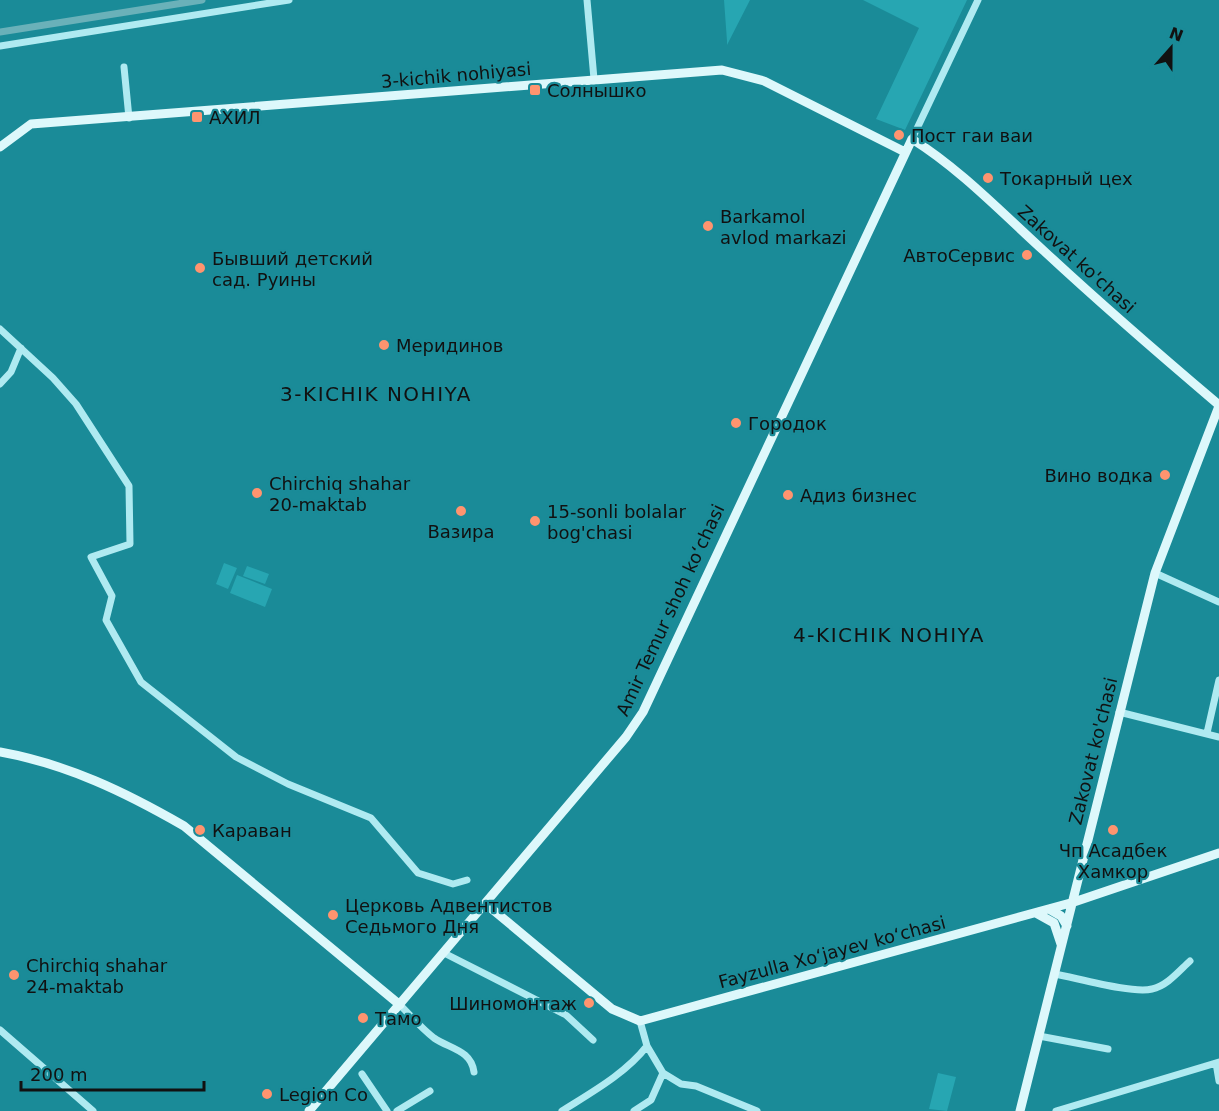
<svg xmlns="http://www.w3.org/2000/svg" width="1219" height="1111" font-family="'DejaVu Sans',sans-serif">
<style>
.green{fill:#27a6b2}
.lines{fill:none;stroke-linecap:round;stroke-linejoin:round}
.canal{stroke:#6ab1b9;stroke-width:7}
.street{stroke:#afeaf1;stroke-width:7}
.secondary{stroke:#ddf8fb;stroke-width:9}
.poi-dot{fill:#ff946f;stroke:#1a8b98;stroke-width:2}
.labels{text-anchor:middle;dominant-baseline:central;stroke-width:4.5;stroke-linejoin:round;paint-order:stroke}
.street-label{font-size:18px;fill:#111;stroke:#1a8b98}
.poi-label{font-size:18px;fill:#111;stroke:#1a8b98;text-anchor:start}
.neighbourhood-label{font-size:20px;letter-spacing:1.5px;fill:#111;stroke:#1a8b98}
</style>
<rect width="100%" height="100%" fill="#1a8b98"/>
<path class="green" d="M724,0h26l-23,45v-4z
M863,0h104l-62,130 -29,-11 43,-91z
M224,563l13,5 -9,21 -12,-5z
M247,566l22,8 -4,10 -22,-8z
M237,575l35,14 -7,18 -35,-14z
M938,1073l18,4 -9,34 -18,-2z"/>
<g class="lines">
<path class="canal" d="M0,32l202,-32"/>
<path class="street" d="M587,0l7,79
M0,46l289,-46
M124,67l5,51
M912,139l66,-139
M0,329l53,49 23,26 53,82 1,58 -39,13 21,39 -6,24 35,62 95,75 52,27 83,34 47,55 35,11 14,-4
M0,384l11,-12 10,-24
M1155,573l64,29
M1119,712l100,25
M1207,733l12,-53
M444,953l122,62 27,25
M1055,974c22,4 78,20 97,15 15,-3 27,-18 38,-28
M400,1005c11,11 22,24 34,33 16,11 37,12 40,34
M0,1030l93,81
M1039,1036l69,13
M1216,1063l3,18
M663,1073l18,11 15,2 61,25
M362,1074l25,37
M397,1111l33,-20
M562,1111c30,-19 63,-37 85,-65l-7,-25
M634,1111l17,-11 12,-27 -16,-27
M1056,1111l163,-49"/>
<path class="secondary" d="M0,147l31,-23 691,-54 42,11 141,71
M0,752c67,12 125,40 184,74l216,179
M486,904l126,105 28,12 434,-119 145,-49
M1049,909l12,7 6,10
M1036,913l18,10 7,21
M309,1111l317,-374 17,-25 269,-573c48,30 89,73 132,112 57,53 116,104 175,154
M1020,1111l135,-538 64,-167"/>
</g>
<g class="poi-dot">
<rect x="529" y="84" width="12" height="12" rx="3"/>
<rect x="191" y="111" width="12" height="12" rx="3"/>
<circle cx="899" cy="135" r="6"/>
<circle cx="988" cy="178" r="6"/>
<circle cx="708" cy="226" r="6"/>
<circle cx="1027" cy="255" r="6"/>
<circle cx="200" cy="268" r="6"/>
<circle cx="384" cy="345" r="6"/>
<circle cx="736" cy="423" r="6"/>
<circle cx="1165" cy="475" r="6"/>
<circle cx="257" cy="493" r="6"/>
<circle cx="788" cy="495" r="6"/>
<circle cx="461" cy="511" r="6"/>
<circle cx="535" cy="521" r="6"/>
<circle cx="200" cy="830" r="6"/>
<circle cx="1113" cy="830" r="6"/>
<circle cx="333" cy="915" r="6"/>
<circle cx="14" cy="975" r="6"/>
<circle cx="589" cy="1003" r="6"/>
<circle cx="363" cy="1018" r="6"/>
<circle cx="267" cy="1094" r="6"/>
</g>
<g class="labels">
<g class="street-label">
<text transform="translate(456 75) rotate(-5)">3-kichik nohiyasi</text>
<text transform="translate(1077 259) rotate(42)">Zakovat ko'chasi</text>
<text transform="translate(670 610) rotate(-65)">Amir Temur shoh ko‘chasi</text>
<text transform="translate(1093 751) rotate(-76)">Zakovat ko'chasi</text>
<text transform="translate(832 952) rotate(-15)">Fayzulla Xo‘jayev ko‘chasi</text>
</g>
<g class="poi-label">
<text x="547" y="90">Солнышко</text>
<text x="209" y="117">АХИЛ</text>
<text x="911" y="135">Пост гаи ваи</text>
<text x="1000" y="178">Токарный цех</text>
<text x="720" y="216">Barkamol<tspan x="720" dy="21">avlod markazi</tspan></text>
<text x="1015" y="255" text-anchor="end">АвтоСервис</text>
<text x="212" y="258">Бывший детский<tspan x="212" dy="21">сад. Руины</tspan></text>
<text x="396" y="345">Меридинов</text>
<text x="748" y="423">Городок</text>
<text x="1153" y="475" text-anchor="end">Вино водка</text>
<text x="269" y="483">Chirchiq shahar<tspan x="269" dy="21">20-maktab</tspan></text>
<text x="800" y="495">Адиз бизнес</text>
<text x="547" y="511">15-sonli bolalar<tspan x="547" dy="21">bog'chasi</tspan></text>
<text x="461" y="531" text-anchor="middle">Вазира</text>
<text x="212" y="830">Караван</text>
<text x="1113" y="850" text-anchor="middle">Чп Асадбек<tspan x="1113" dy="21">Хамкор</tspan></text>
<text x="345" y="905">Церковь Адвентистов<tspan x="345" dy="21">Седьмого Дня</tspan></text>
<text x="26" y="965">Chirchiq shahar<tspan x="26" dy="21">24-maktab</tspan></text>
<text x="577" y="1003" text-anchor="end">Шиномонтаж</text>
<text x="375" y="1018">Тамо</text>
<text x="279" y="1094">Legion Co</text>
</g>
<g class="neighbourhood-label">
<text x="376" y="394">3-KICHIK NOHIYA</text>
<text x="889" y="635">4-KICHIK NOHIYA</text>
</g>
</g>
<g transform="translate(1171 48) rotate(21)" stroke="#1a8b98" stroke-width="4.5" paint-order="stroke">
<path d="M0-4.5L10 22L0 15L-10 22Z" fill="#111111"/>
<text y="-9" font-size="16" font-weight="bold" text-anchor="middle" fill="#111111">N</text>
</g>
<path d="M21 1081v9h183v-9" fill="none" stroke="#111111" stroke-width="3"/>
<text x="30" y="1081" font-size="18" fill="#111111" stroke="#1a8b98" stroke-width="4.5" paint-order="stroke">200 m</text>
</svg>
